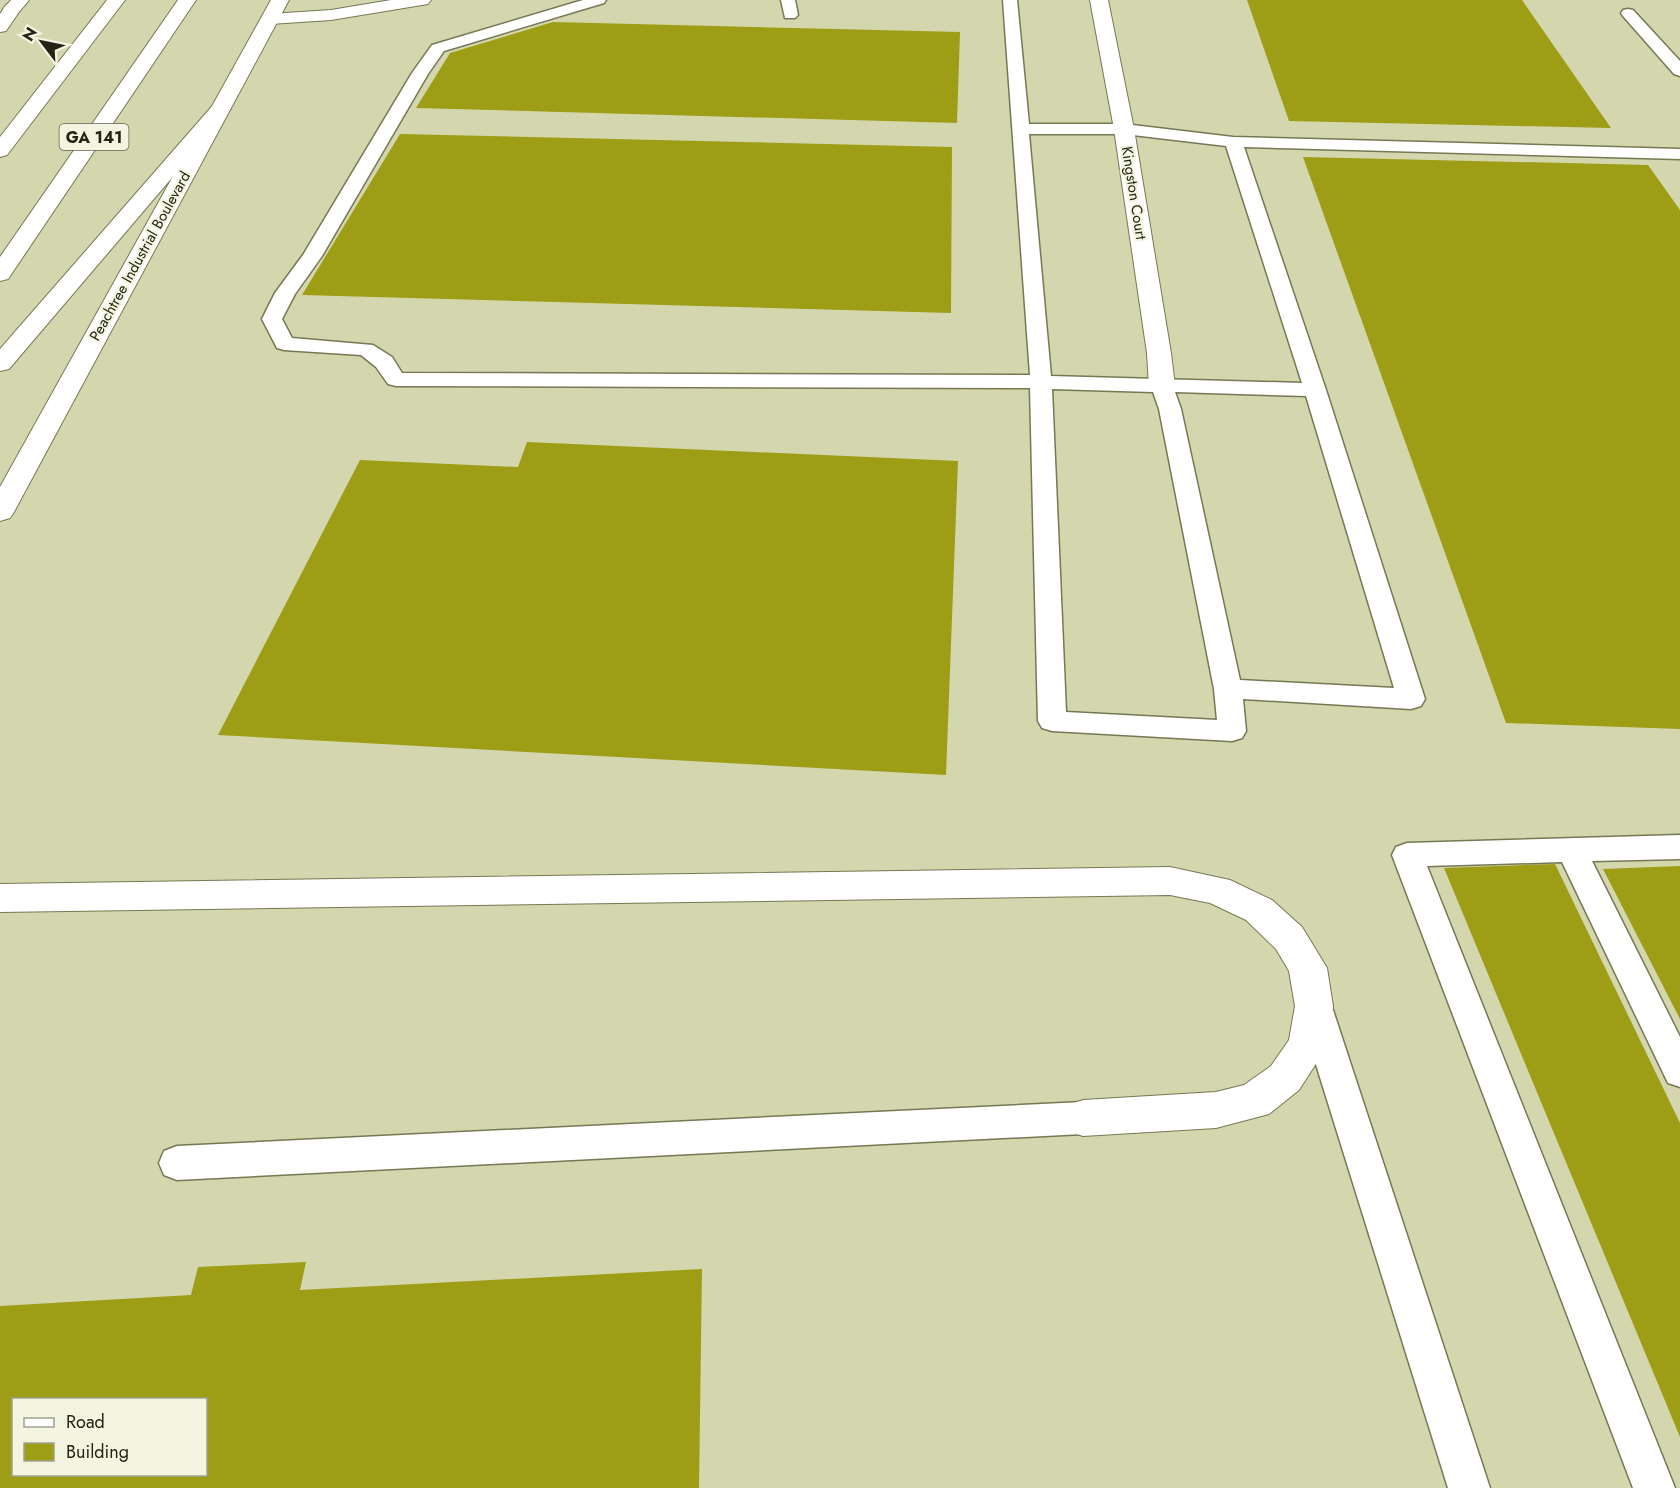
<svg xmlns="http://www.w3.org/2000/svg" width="1680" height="1488" font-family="Jost,sans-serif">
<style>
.building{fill:#9d9d16;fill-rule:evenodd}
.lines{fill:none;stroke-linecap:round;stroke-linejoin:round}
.lane-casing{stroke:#767853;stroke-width:3}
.street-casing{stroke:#767853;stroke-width:2}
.secondary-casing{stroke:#767853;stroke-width:2}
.primary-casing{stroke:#767853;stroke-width:2}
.highway-casing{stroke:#767853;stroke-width:2}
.lane{fill:#fff;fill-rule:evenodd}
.street{fill:#fff;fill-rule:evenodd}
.secondary{fill:#fff;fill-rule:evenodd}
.primary{fill:#fff;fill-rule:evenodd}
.highway{fill:#fff;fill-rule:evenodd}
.labels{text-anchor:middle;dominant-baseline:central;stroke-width:4.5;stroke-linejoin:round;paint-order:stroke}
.far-street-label{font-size:15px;fill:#232415;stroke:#f4f5e1}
.shield{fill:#f4f5e1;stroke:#626352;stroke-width:1.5}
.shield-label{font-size:16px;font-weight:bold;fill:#232415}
</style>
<rect width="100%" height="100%" fill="#d4d6ae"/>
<path class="building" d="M1247,0h275l89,128 -322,-7z
M553,22l407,10 -3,91 -541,-15 34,-55z
M400,134l552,13 -1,166 -649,-18z
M1303,157l345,8 32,45v519l-174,-6z
M527,442l431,19 -12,314 -728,-40 142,-275 158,7z
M1555,864l125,259v314l-236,-569z
M1680,866v153l-77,-150z
M306,1262l-6,28 402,-21 -3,219h-699v-182l191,-11 7,-28zM14,1400h192v74h-192z"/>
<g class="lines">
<defs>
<path id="lane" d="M583,0h23l-2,3 -160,48 -16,23 -106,182 -27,38 -13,25 10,19 81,7 19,12 10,16 628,2 -27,-375h14l12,124h95l109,13 447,12v10l-436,-12 82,243 99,309 -4,7 -10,3 -168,-10 3,32 -4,7 -10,3 -180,-10 -10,-3 -4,-7 -8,-333 -634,-2 -8,-2 -12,-17 -15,-12 -77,-5 -7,-2 -15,-29 13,-26 28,-38 109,-182 20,-28zM1029,134h95l102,12 76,237 -251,-7zM1052,389l101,3 6,17 55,280 3,31 -151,-8zM1175,392l131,4 88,292 -154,-8 -59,-271z
M781,0h14l3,15 -3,3h-10z
M1628,9l5,1 47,51v15l-6,-2 -51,-58 -2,-3 2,-3z
M1680,835v24l-88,2 88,176v50l-12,-4 -106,-221 -135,4 248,622h-42l-241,-633 4,-8 11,-4z
M1316,996l12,4 5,10 157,478h-42l-149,-478 5,-10z
M1083,1102l13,5 5,11 -5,11 -13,5 -906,46 -13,-5 -5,-12 5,-12 13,-5z"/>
<path id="street" d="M391,0h40l-3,4 -6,1 -91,15 -61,4 -6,-1 -3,-4 3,-4 6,-1 61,-4z
M1090,0h18l26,129 37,224 4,34 -4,5 -9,3 -9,-3 -4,-5 -2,-34 -33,-224z
M1170,867l60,13 42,20 30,27 25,41 6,38 -5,39 -29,45 -30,24 -53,14 -133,8 -15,-5 -6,-13 6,-13 15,-5 133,-8 28,-7 27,-19 18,-26 6,-34 -6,-35 -13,-22 -30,-29 -36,-17 -40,-8 -1170,17v-28z"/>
<path id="secondary" d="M221,102l7,2 3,4 -217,404 -4,6 -10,3v-34l211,-379 3,-4z"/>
<path id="primary" d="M11,0h18c-7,9 -12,16 -23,13l-3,-4z
M271,0h18l-58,108 -3,4h-14l-3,-4z"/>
<path id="highway" d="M107,0h18l-118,155 -7,2v-20z
M178,0h18l-188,279 -8,2v-24z
M12,4l6,1 3,4 -15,22 -6,1v-18l6,-9z
M221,102l7,2 3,4 -3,4 -219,257 -9,2v-22l214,-245z"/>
</defs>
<use href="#lane" class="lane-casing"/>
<use href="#street" class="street-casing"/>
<use href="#secondary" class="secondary-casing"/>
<use href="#primary" class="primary-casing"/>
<use href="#highway" class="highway-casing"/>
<use href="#lane" class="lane"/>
<use href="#street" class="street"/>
<use href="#secondary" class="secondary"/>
<use href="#primary" class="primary"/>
<use href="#highway" class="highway"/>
</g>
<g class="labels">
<g class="far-street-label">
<text transform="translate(1134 193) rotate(81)">Kingston Court</text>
<text transform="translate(140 256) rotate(-61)">Peachtree Industrial Boulevard</text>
</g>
<rect class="shield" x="59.5" y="124" width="69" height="26" rx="4.5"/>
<g class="shield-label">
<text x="94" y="137">GA 141</text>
</g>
</g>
<rect x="12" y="1398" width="195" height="78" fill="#f4f5e1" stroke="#a0a18f" stroke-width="1.5"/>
<rect x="24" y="1418" width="30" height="9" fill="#ffffff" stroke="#a0a18f" stroke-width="1.5"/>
<text x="66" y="1428" font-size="18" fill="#232415">Road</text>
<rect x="24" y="1443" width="30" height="18" fill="#9d9d16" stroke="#a0a18f" stroke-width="1.5"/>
<text x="66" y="1458" font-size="18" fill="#232415">Building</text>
<g transform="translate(42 42) rotate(302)" stroke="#f4f5e1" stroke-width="4.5" paint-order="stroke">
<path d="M0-4.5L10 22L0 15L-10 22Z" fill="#232415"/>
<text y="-9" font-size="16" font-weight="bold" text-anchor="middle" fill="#232415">N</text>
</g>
</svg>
